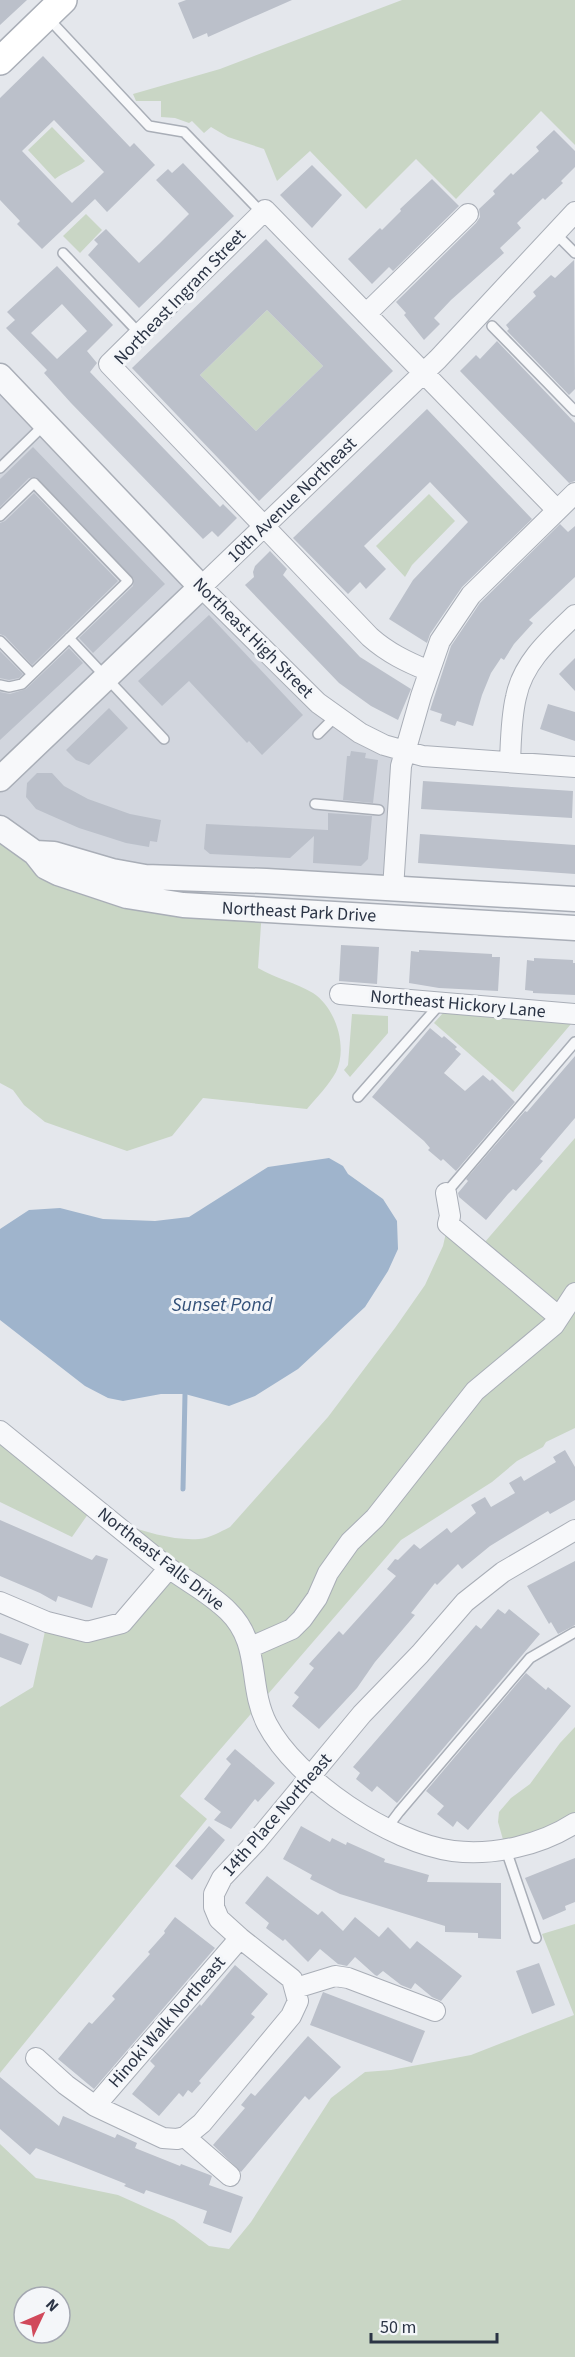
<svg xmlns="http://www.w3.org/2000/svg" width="575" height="2357" font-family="'Source Sans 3',sans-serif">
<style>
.built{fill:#d2d6de}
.green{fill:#c9d6c5;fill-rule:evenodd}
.water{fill:#9fb4cc}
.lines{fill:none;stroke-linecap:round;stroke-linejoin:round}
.stream{stroke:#9fb4cc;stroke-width:5}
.building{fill:#bbc0ca;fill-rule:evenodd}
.service-casing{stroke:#a9aeb7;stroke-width:12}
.minor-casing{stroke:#a9aeb7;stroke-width:22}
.tertiary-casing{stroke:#a9aeb7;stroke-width:27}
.secondary-casing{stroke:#a9aeb7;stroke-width:30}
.service{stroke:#f7f8fa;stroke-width:9}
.minor{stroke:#f7f8fa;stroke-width:20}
.tertiary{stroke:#f7f8fa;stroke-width:24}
.secondary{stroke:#fff;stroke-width:27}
.labels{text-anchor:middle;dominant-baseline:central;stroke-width:6;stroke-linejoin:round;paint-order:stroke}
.street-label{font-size:18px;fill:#2b3445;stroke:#f4f6f9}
.water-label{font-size:20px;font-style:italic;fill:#34527a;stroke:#f4f6f9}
</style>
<rect width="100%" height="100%" fill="#e4e7ec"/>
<path class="built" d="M0,376l318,327 86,48 -11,138 -248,-12 -145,-49z"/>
<path class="green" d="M402,0h173v145l-34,-34 -85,88 -40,-40 -50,50 -56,-58 -33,30 -13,-32 -36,-12 -17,-10 -7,6 -12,-12 -3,2 -14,-5 -14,-1v-16h-25l-3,-7 87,-25z
M52,127l33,34c-9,8 -20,10 -30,18l-27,-29z
M86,214l16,16 -22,23 -17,-17z
M267,310l56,56 -67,65 -56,-56z
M429,494l26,27 -43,44 -7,12 -29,-31z
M0,828l46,39 216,43 -4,58c17,10 38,15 55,25 23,15 35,54 23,79 -7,13 -19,25 -29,37l-104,-11 -31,38 -45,15 -82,-29 -21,-17 -11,-15 -13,-7z
M443,1013l128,11 -58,68 -79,-69z
M352,1014l36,2v17l-38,44 -6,-7 4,-5z
M575,1138v290l-29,14 -3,5 -26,14 -25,21 -91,58 -221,256 27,23 -207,254v-366l33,-20 14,-65 75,1 47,-55 -59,-48c27,9 60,21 89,19 11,-1 21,-7 31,-12l98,-110 67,-89 30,-43 18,-39 5,-22 30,26z
M0,1431l93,76 -21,30 -72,-35z
M575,1727v96l-69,27 -8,-28 1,-10 12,-14 19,-14 30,-41z
M575,1924v433h-575v-213l36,34 82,17 56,25 35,26 20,3 22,-27 80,-124 34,-26 26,-2 80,-15 103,-40 -32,-81zM24,2297h36v36h-36z"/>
<path class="water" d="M329,1158l14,8 5,8 35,25 14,22 1,28 -10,22 -23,36 -67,62 -43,27 -26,10 -44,-12h-24l-38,7 -15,-3 -23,-12 -85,-66v-91l29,-19 31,-2 43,11 52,2 34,-4 79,-50z"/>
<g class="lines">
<path class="stream" d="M183,1489l2,-95"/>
</g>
<path class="building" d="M0,0h27l-27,25z
M186,0h106l-84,37 -1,-4 -14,6 -15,-36z
M43,56l87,91 4,-4 21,22 -48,47 -12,-13 -53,50 -25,-25 3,-3 -20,-21v-102zM54,120l50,52 -32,31 -50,-52z
M554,130l21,21v16l-14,14 2,2 -18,17 -2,-2 -26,25 4,5 -21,20 4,5 -53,47 -17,18 6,6 -16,16 -20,-25 2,-2 -10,-11 80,-79 4,-6 -1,-8 16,-15 -2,-3 18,-18 2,2 26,-24 -3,-4z
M183,163l51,53 -95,92 -51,-53 10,-11 -4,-4 12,-11 33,34 21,-20 29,-29 -33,-34 12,-11 4,4z
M312,165l30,30 -30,33 -32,-33z
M432,179l27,27 -66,65 -4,-4 -17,17 -24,-25 32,-31 2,2 19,-19 -1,-2z
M266,239l127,132 -134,130 -127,-133zM267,310l56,56 -67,65 -56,-56z
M574,260l1,129 -6,6 -62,-64 2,-2 -3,-4 30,-29 -3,-4 18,-17 4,3z
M57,266l56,59 -26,26 10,12 -7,9 130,135 3,-3 14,14 -19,19 -6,-6 -9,8 -132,-136 -27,-30 3,-3 -41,-42 9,-8 -8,-8zM62,304l25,27 -30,28 -26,-26z
M497,341l78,82v58l-6,2 -109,-112 16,-16 4,4z
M427,409l105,110 -70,68 -32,47 -3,9 -38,-24 24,-39 55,-58 -38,-40 -66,64 22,23 -20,20 -6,-7 -12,12 -55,-56z
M33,447l132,137 -72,69 -14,-15 54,-52 1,-7 -98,-102 -7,1 -29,29v-28z
M34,493l84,88 -86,84 -27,-29 -5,-2v-111l5,-2z
M560,524l8,8 7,-6v51l-46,43 4,3 -19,21 -10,16 -3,-2 -10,15 -9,22 -9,31 -16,-5 -2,5 -15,-5 2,-7 -12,-4 21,-64 29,-43z
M270,551l17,18 -4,6 77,82 51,32 -13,31 -27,-14 -32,-23 -94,-98 9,-8 -1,-5 2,-6z
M209,615l94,100 -41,40 -13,-14 -2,2 -58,-62 -27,25 -24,-25z
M69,648l14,15 -83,77v-48l10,2 16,-5z
M0,651l23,23 -4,4 -10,2 -9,-2z
M575,658v33l-16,-17z
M548,704l27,8v29l-35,-12z
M109,708l19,20 -39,37 -13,-5 -10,-10z
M351,751l15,2 -1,5 13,2 -5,43 -30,-3 4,-44h3z
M37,773h15l12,13 24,13 42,15 31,6 -4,22 -7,-1 -1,6 -23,-4 -47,-15 -43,-19 -10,-12 1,-14z
M423,781l150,10 -1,27 -151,-9z
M328,813l44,3 -4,43 -7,7 -48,-3 1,-27 -24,22 -80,-4 -6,-5 2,-25 122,6z
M420,834l155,11v29l-157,-11z
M341,945l38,2 -2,37 -38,-3z
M419,950l73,4v3h8l-2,34 -59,-3 -30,-5 2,-32 8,1z
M534,958l39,2v3h2v32l-42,-2v-2l-8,-1 2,-30 7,1z
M430,1028l12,10 2,-2 13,11 -2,2 6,5 -17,19 21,18 18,-16 7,6 2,-2 23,23 -59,69 -13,-12 -2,2 -13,-11 2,-2 -6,-7 -52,-44z
M575,1056v62l-35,41 3,2 -27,30 -3,-2 -5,5 -22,26 -27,-23 -1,-4 10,-12 -2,-2 59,-68 2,1z
M565,1450l10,17v33l-25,14 -2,-3 -30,18 -28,17 -28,23 -4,-5 -21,21 -2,-2 -24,30 4,2 -40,47 -18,26 -38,41 -27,-23 7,-9 -5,-4 20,-25 -5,-4 30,-33 4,4 53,-59 -9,-7 8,-10 3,1 16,-16 6,5 27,-21 4,5 25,-20 -5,-8 14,-8 6,10 24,-14 -6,-10 12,-7 3,5 32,-19 -3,-5z
M0,1520l92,40 4,-5 12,4 -16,49 -34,-12 -2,6 -16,-9 -40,-17z
M575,1561v64l-17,9 -7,-12 -2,2 -22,-38z
M498,1609l7,5 4,-5 31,25 -143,169 -20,-17 -5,6 -16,-13 4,-6 -7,-6 123,-142 5,4z
M0,1633l29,11 -8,21 -21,-8z
M526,1673l20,17 2,-3 23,19 -103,124 -11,-9 -4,6 -16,-13 7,-8 -18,-15z
M235,1749l40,34 -17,19 -3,-3 -24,30 -17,-9 7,-8 -17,-13 27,-35 -5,-5z
M209,1826l16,14 -33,40 -17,-14z
M301,1826l29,16 2,-4 14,7 1,-3 38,17 -1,3 45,13 -2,7 74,1v56l-23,-1v-5l-33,-1v-6l-105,-32 -30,-15 2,-4 -29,-16z
M575,1858v44l-10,4 1,4 -23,10 -18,-42z
M267,1876l51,39 4,-4 21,20 12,-14 24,20 9,-10 22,22 7,-8 45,35 -21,25 -9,-4 -17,-14 -4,6 -10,-4 -18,-14 -6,5 -2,-1 -20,-18 -8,9 -9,-2 -18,-15 -12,13 -23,-23 -2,2 -17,-13 3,-5 -24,-20z
M175,1917l40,31 -121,141 -36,-30 31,-37 3,2 23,-25 -3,-3 38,-42 -2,-2 17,-19 -1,-2z
M539,1963l16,42 -23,9 -16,-43z
M235,1965l33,29 -17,20 4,3 -56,64 2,2 -9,10 -4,-3 -5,7 -4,-4 -20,23 -27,-22 23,-28 -5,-5 50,-57 1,2z
M323,1992l102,39 -13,32 -102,-38z
M308,2036l33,31 -32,33 -4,-4 -64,76 -28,-27 32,-37 -4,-3 10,-12 4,3z
M0,2077l59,49 4,-10 52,22 2,-4 20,9 -2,5 45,18 1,-2 29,11 2,1 -3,9 34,12 -12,36 -28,-10 4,-12 -61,-21 -2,4 -20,-8 2,-2 -90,-36 -6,7 -30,-26z"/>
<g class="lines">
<defs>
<path id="service" d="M48,18l101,108 35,6 78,81
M555,233l20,20
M63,253l77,81
M492,326l83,85
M0,468l44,-43
M0,516l34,-33 94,98 -106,103 -13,3 -9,-2
M69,638l95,101
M0,641l32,33
M318,734l17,-17
M315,804l64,6
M358,1097l82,-93
M446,1193l129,-151
M387,1828l12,-16 131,-154 45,-26
M506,1850l30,88"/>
<path id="minor" d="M575,212l-137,147 -237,228 117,116 42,30 24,12 39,11 152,11
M366,314l102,-100
M429,671c-22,-9 -41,-18 -59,-34l-261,-273 156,-154 292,300
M510,762c1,-22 1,-44 6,-65 7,-35 35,-59 59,-82
M393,889l8,-123 20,-70 19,-55 31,-46 104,-102
M340,994l235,20
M446,1193l4,23 -2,8 111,93
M0,1431c55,45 110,90 166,135 20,15 44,27 62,45 34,33 19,74 39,113 29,56 124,119 186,127 41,5 88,-6 122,-28
M0,1602l47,20 40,10 35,-9 47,-55
M251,1647l41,-18 10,-10 15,-21 11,-25 22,-31 25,-24 100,-127 79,-66 21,-32
M296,1988l39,-12 13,2 87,33
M36,2058l30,27 29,21 68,32 14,1 8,-2 17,-14 89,-107 7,-15 -6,-22 -52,-41 -21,-19 -5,-12v-13l8,-16 34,-36 106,-128 58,-60 45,-52 38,-30 72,-42
M95,2106l145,-168
M185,2137l45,39"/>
<path id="tertiary" d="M0,376l201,211 -201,192
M0,828l35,25 11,14 12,6 69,23 56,9 392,23
M35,853l19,1 58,17 33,6 121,4 309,18"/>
<path id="secondary" d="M0,61l63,-61"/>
</defs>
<use href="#service" class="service-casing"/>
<use href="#minor" class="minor-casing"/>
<use href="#tertiary" class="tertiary-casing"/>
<use href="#secondary" class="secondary-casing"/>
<use href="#service" class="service"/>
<use href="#minor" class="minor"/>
<use href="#tertiary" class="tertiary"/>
<use href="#secondary" class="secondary"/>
</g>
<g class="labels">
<g class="street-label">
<text transform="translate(180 297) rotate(-46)">Northeast Ingram Street</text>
<text transform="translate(292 500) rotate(-44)">10th Avenue Northeast</text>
<text transform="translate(253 638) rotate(45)">Northeast High Street</text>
<text transform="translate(299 912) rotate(3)">Northeast Park Drive</text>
<text transform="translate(458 1004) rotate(5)">Northeast Hickory Lane</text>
<text transform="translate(161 1559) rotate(38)">Northeast Falls Drive</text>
<text transform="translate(277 1815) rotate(-49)">14th Place Northeast</text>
<text transform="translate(167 2022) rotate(-49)">Hinoki Walk Northeast</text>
</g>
<g class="water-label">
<text x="222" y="1305">Sunset Pond</text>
</g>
</g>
<g transform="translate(42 2315) rotate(46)"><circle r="28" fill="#f4f6f9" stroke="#a4a8b1" stroke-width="1.5"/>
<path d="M0-4.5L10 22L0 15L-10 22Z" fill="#d1495b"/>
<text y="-9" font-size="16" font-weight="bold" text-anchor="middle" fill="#2b3445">N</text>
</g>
<path d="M371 2333v9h126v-9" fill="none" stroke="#2b3445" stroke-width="3"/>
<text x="380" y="2333" font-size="18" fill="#2b3445" stroke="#f4f6f9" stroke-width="4.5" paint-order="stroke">50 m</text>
</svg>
